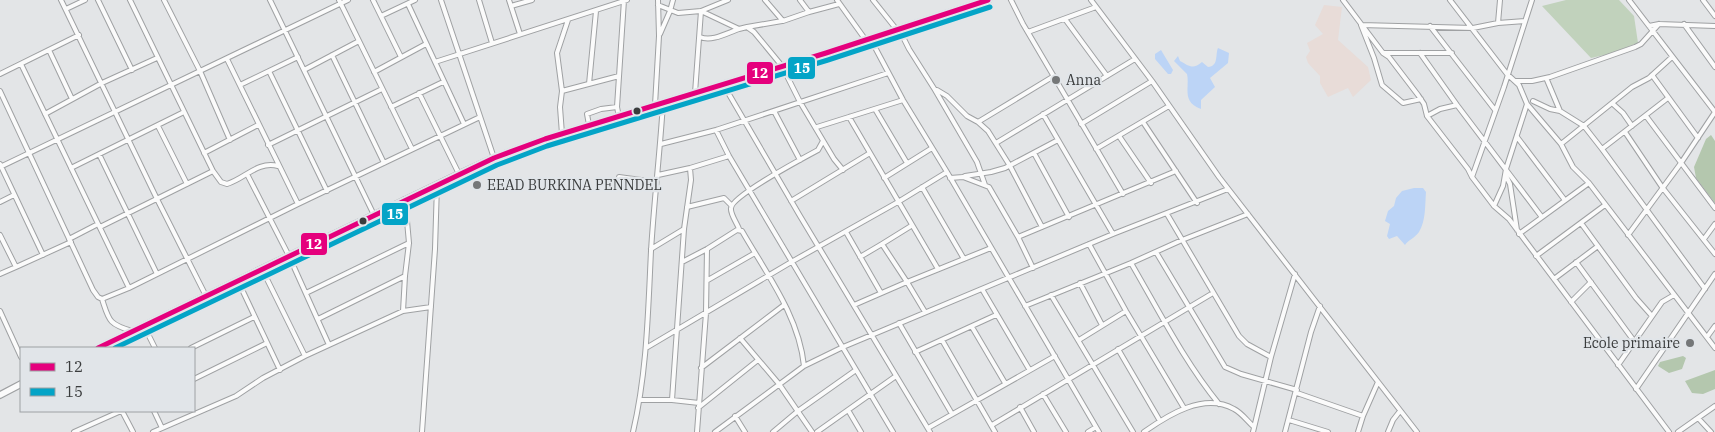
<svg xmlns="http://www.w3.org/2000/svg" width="1715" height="432" font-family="'IBM Plex Serif',serif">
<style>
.commercial{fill:#e8dcd8}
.green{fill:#c1d2bc}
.forest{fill:#b4c7ae}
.water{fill:#bcd4f6}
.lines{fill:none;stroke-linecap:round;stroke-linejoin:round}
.street-casing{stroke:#9fa1a3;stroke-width:6}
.secondary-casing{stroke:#9fa1a3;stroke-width:8}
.street{stroke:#fbfbfb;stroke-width:4}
.secondary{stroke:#fbfbfb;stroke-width:5.5}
.bus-1-casing{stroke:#e1e5e9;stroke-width:9}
.bus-2-casing{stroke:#e1e5e9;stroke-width:9}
.bus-1{stroke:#e5007d;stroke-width:5}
.bus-2{stroke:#03a4c7;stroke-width:5}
.poi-dot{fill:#757778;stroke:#e1e5e9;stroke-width:2}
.bus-dot{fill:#3a3c3d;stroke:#e1e5e9;stroke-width:2}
.labels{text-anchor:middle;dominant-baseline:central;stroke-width:4.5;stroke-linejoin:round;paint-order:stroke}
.poi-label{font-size:14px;fill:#3a3c3d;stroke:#e1e5e9;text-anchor:start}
.line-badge{stroke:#e1e5e9;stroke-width:2}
.badge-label{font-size:14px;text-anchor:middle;font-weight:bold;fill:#fff}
</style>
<rect width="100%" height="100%" fill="#e3e5e7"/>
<path class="commercial" d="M1324,5l18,2 -4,33 30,27 3,13 -18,17 -5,-9 -20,9 -8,-14v-7l-12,-13 -2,-6 4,-6 -3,-8 16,-9 -8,-9z"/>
<path class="green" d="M1566,0h53l15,16 4,27 -29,11 -18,4 -49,-52z"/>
<path class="forest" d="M1711,135l4,6v62l-19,-25 -2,-11 12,-28z
M1683,356l3,2 -4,11 -13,4 -11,-7 2,-4z
M1715,370v19l-12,5 -11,-1 -7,-12z"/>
<path class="water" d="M1218,48l11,5 -1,10 -18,15 5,9 -14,13v9c-20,-7 -11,-22 -14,-35l-13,-13 4,-5 2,5c9,5 13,9 22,1l6,5c11,-1 7,-12 10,-19z
M1161,50l12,20 -2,4h-3l-13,-15v-5z
M1414,188h9l3,4c-1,12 0,29 -7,40 -4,6 -11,8 -14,13l-8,-9 -8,3 -2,-3 3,-12 -5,-3 3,-10 6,-5 2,-8 6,-7z"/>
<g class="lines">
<defs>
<path id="street" d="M61,0l96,199 49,97
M98,0l34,70
M130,0l83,171
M164,0l36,71 30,69
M270,0l104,215
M339,0l73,149
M373,0l28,57
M441,0l53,158
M479,0l13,43
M509,0l11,34
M765,0l18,21 26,-9 30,-8
M800,0l9,12
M837,0l28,39
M873,0l24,30
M1011,0l12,24 100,170
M1091,0l61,81 67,96 198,255
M1343,0l40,53 6,4 29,38 6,9 3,12 41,53 4,8 22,29 15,13 160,213
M1450,0l57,74 12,11 8,19 34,40 12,23 16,16 126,165
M1629,0l86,112
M1703,0l12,16
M408,4l56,120
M658,5l20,8 23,-2 27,-11
M511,6l21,-6
M66,9l19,-9
M701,11l38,18 8,-2 7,5 28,34 18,36 34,57 9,11
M381,16l34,-16
M1065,19l42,57
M1498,23l2,-23
M1684,24l31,43
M1430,26l65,84
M1649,26l10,-2 56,2
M747,27l35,-6
M899,29l10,20 26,41h2l10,6 20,20 11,6 10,9 22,35 32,61
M1028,32l68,-25
M660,34l10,-23 3,-11
M700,37c12,5 27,-4 39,-8
M870,38l33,62 44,72 152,260
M49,50l23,49
M1384,53h68
M1420,53l37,52 84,111
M332,55l52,108
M227,59l71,145
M435,62l192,-62
M21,64l108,224
M304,70l55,-29
M269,71l58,120
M374,72l52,-28
M0,74l79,-39
M1652,75l46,63
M1547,80l13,31
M1516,81h16l18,-4 85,-30 6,-3 18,-20
M589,84l7,-73
M723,84l77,132 130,216
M240,85l58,-28
M935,90l42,72 8,23
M0,91l93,199 5,7 4,2c7,21 6,25 30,32
M562,91l57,-15
M419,93l40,81
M695,93l6,-82
M1421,99l-18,4 -21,-18 -8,-27 -13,-33 112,3 25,-5 27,-2
M1533,101l17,8 10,2 24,15 18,23 103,140
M1613,104l10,9 9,13
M655,105l4,-69 -1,-36
M391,107l52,-25
M875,109l32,54
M774,111l26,49
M45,114l57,-31 55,-25
M1043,114l70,120
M1427,116l13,-7 17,-4
M1646,116l69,92
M619,117l-2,-10 7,-107
M849,117l89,152
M978,122l76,-46
M1143,122l54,81
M1081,124l71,-43
M589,125l-2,-11 14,-5 16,-2
M158,126l29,58
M817,127l86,-27
M716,130l13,26 164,276
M1625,132l37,55 53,67
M562,134l-2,-27 2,-16 -5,-38 11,-33
M1119,136l32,47
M1517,137l47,62
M996,143l139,-84
M661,144l55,-14 172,-57
M1561,144l71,-57 17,-9 23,-21
M268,145l114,-56
M1096,149l73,-43
M1602,149l66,-51
M204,153l54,-28
M1034,153l35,64
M99,154l58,120
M0,164l43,91
M0,167l348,-167
M71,168l113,-56
M247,174l42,82 40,89
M658,175l32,-7 39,-12
M965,176l26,-4 14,-4 53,-28
M1506,176l4,8 7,46
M619,177l37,5
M1472,177l32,-90 28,-87
M884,178l48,-30
M950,178l13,-1 26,10 29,50 15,31
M922,187l42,72
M791,201l79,-48
M0,202l14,-7
M1494,206l9,-20 3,-17 21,-65
M687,207l37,-9 7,7
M1167,214l72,122 8,8 24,13
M1581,223l55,75 16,18
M911,226l-29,18 25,38 18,30
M100,227l113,-56 8,11 6,2c19,-6 30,-23 51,-18
M739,229c-2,-6 -9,-15 -8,-21 1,-12 74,-51 87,-58l5,-9
M846,232l35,61
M1519,234l70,-51
M0,235l16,32 -16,7
M1628,235l53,-72 34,-51
M1018,237l158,-66
M69,239l29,-15
M1704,239l11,-15
M1089,244l37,67 58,97
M651,249l33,-20
M1156,252l69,115 16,7 56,16
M1536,256l69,-51
M860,257l22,-13
M682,262l25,-13 30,-19 5,1c24,42 57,85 62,135
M1576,262l58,79
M1131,263c28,48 53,98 88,141
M16,267l55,-25
M262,269l43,87
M1554,279l44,-33
M708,280l47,-27
M238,281l42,89
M1080,283l22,42
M982,289l47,80
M306,293l103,-50
M1051,295l82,137
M102,299l27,-11 169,-84 182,-87
M1571,302l20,-20
M854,305l53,-23 84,-34
M1025,306l106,-43 51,-23 66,-26
M0,311l21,46
M403,311l2,-35 4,-33 -4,-44
M318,319l87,-43
M899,323l53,91
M144,326l11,22
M972,327l33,56
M1707,337l8,-11
M740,338l39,46 33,48
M118,339l5,9
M942,340l53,92
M1079,340l47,-29
M191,348l63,-31
M646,348l147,-87 105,-59 49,-30
M1118,349l42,72
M915,352l81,-37
M1618,365l44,-63 12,-7
M701,368l83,-63
M194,379l73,-36
M1636,389l79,-115
M1297,393l66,23
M1043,394l23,38
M640,400h32l27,3
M672,400l12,-171 7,-49 -1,-12
M1020,407l14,25
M698,408l60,-48
M848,410l13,22
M122,411l11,21
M154,411l8,17
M735,416l10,16
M1698,418l13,14
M1289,420l39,12
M992,425l221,-132
M928,428l127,-72
M74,432l47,-21
M153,432l83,-36 27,-18 42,-22 37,-17 61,-28 28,-4
M422,432l13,-183 2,-64
M633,432c14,-60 15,-120 18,-181 3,-50 9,-99 12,-148
M697,432l9,-119 1,-64
M715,432l89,-66 39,-19 270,-113 115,-45
M773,432l25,-21 58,-41
M817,432l79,-56
M1088,432l8,-5
M1144,432c24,-17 60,-40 90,-23 8,4 13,12 20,18
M1253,432l18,-75 24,-83
M1285,432l26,-100 9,-26
M1358,432l5,-16 15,-34
M1388,432l5,-12 7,-9
M1678,432l37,-26"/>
<path id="secondary" d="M98,348l361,-174 35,-16 51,-19 281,-86 162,-53
M0,395l21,-11"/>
</defs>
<use href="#street" class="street-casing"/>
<use href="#secondary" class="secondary-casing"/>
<use href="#street" class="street"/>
<use href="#secondary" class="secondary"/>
<defs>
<path id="bus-1" d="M98,348l396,-190 51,-19 281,-86 162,-53"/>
<path id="bus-2" d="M115,348l382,-183 50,-19 281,-86 162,-53"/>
</defs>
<use href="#bus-1" class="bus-1-casing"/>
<use href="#bus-2" class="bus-2-casing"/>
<use href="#bus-1" class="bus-1"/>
<use href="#bus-2" class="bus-2"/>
</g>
<g class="poi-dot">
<circle cx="1056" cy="80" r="5"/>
<circle cx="477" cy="185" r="5"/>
<circle cx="1690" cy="343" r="5"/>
</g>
<g class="bus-dot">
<circle cx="637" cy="111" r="4.5"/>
<circle cx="363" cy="221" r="4.5"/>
</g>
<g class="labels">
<g class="poi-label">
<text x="1066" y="80">Anna</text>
<text x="487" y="185">EEAD BURKINA PENNDEL</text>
<text x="1680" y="343" text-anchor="end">Ecole primaire</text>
</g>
</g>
<g class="line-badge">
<rect x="787" y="56" width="29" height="24" rx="5" fill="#03a4c7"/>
<rect x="746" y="61" width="28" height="24" rx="5" fill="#e5007d"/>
<rect x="381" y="202" width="28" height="24" rx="5" fill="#03a4c7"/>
<rect x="300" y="232" width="28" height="24" rx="5" fill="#e5007d"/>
</g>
<g class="badge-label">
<text x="802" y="73">15</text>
<text x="760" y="78">12</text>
<text x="395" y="219">15</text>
<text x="314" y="249">12</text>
</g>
<rect x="20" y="347" width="175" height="65" fill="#e1e5e9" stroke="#9ea1a4"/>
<rect x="30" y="363" width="25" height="8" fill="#e5007d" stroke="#9ea1a4"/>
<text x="65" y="372" font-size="15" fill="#3a3c3d">12</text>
<rect x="30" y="388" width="25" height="8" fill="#03a4c7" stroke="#9ea1a4"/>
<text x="65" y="397" font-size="15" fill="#3a3c3d">15</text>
</svg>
